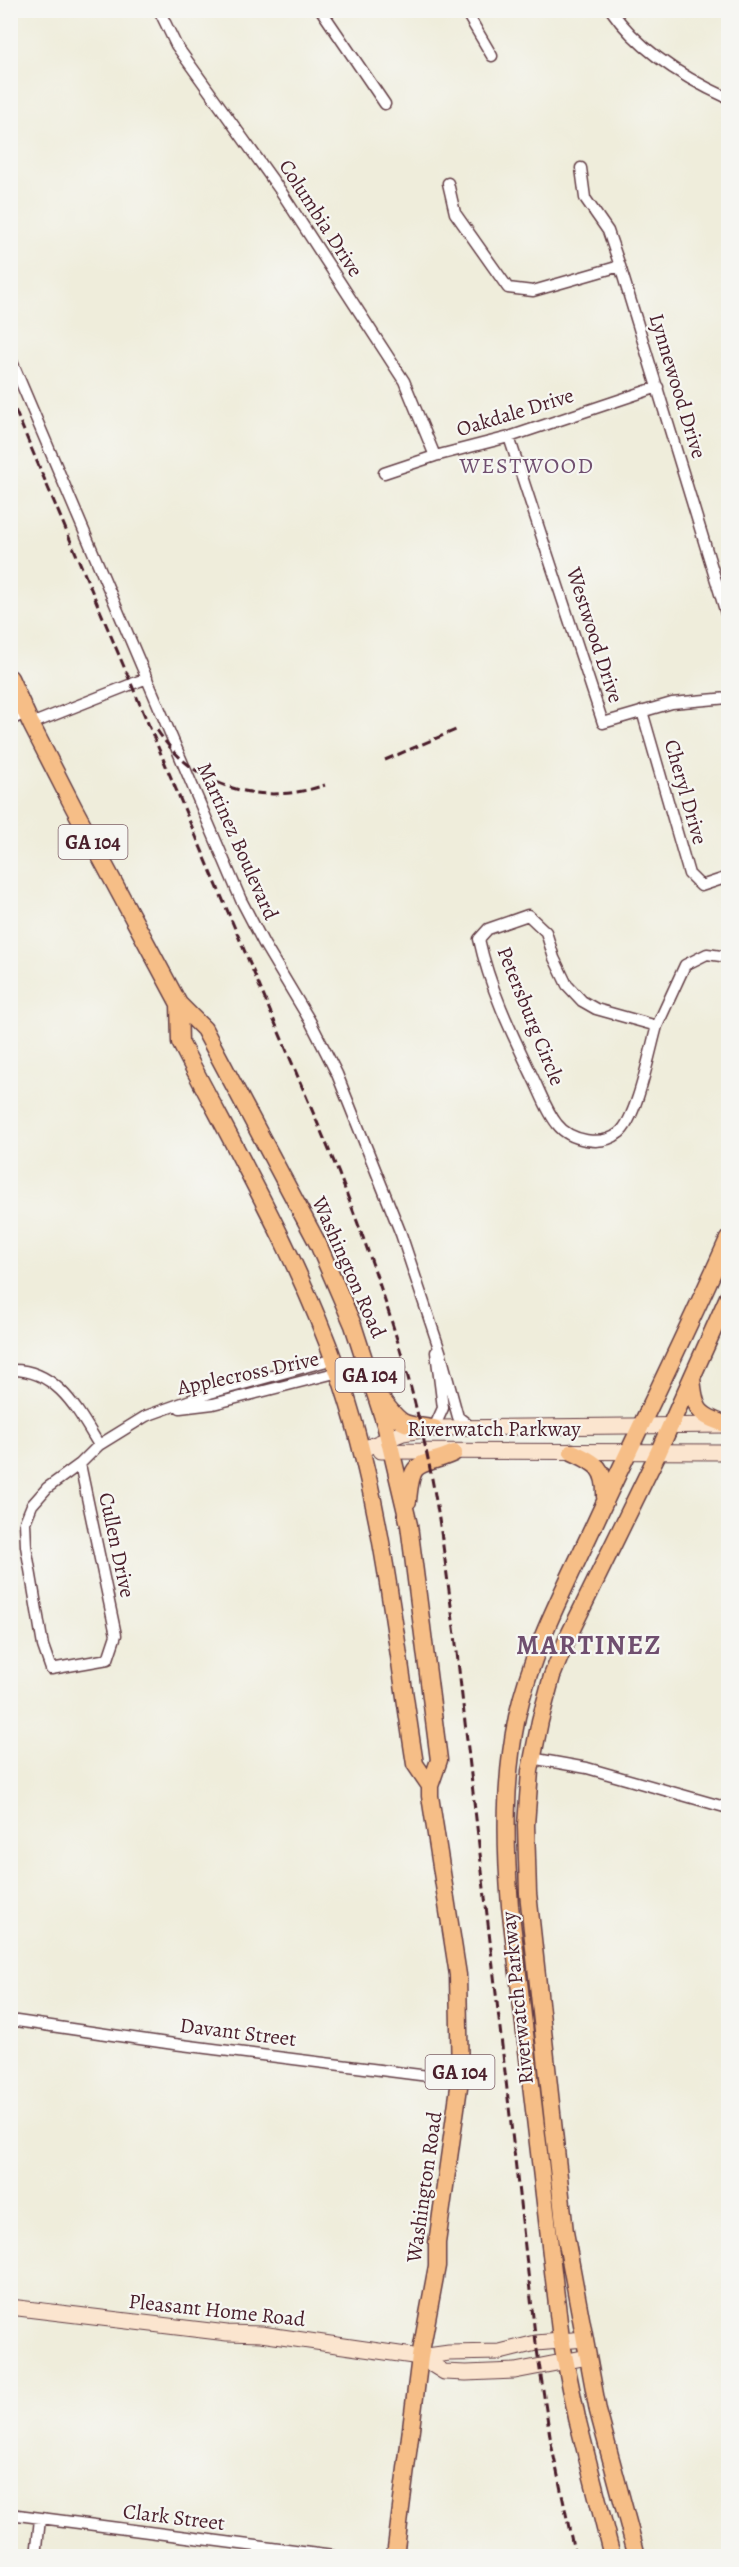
<svg xmlns="http://www.w3.org/2000/svg" width="739" height="2567" font-family="Alegreya,serif">
<style>
.lines{fill:none;stroke-linecap:round;stroke-linejoin:round}
.minor-casing{stroke:#633e45;stroke-width:13}
.secondary-casing{stroke:#633e45;stroke-width:17}
.primary-casing{stroke:#633e45;stroke-width:19}
.minor{stroke:#fff;stroke-width:10}
.secondary{stroke:#fbe5cf;stroke-width:15}
.primary{stroke:#f6be87;stroke-width:16}
.rail{stroke:#4a1f2b;stroke-width:3;stroke-dasharray:9 4.5;stroke-linecap:butt}
.labels{text-anchor:middle;dominant-baseline:central;stroke-width:4.5;stroke-linejoin:round;paint-order:stroke}
.shield{fill:#f6f6f2;stroke:#7e6067;stroke-width:1.5}
.shield-label{font-size:20px;font-weight:bold;fill:#4a1f2b}
.street-label{font-size:21px;fill:#4a1f2b;stroke:#f6f6f2}
.neighbourhood-label{font-size:22px;letter-spacing:1.5px;fill:#704f6f;stroke:#f6f6f2}
.district-label{font-size:27px;font-weight:bold;letter-spacing:1.5px;fill:#704f6f;stroke:#f6f6f2}
</style>
<rect width="100%" height="100%" fill="#f6f6f2"/>
<filter id="ink" filterUnits="userSpaceOnUse"><feTurbulence type="fractalNoise" baseFrequency=".0167" numOctaves="2"/><feDisplacementMap in="SourceGraphic" scale="12" xChannelSelector="R" yChannelSelector="G"/><feConvolveMatrix kernelMatrix="1 2 1 2 8 2 1 2 1" color-interpolation-filters="sRGB"/></filter>
<filter id="wash" filterUnits="userSpaceOnUse"><feTurbulence type="fractalNoise" baseFrequency=".008" numOctaves="4" result="noise"/><feDisplacementMap in="SourceGraphic" scale="24" xChannelSelector="R" yChannelSelector="G"/><feGaussianBlur stdDeviation="1.35" result="paint"/><feColorMatrix in="noise" values="0 0 0 0 0 0 0 0 0 0 0 0 0 0 0 0 0 1.4 0 .05"/><feComposite in="paint" operator="in"/></filter>
<g filter="url(#wash)">
<rect width="100%" height="100%" fill="#efeddb"/>
</g>
<g filter="url(#ink)">
<g class="lines">
<defs>
<path id="minor" d="M159,10l17,35 104,145 124,191 31,75
M321,10l64,94
M465,10l27,46
M611,10c28,41 73,68 117,88
M581,168l4,30 23,33 12,35 108,354
M448,183l7,30 53,75 25,3 87,-25
M10,357l231,543 23,44 46,77 27,53 64,160 39,117 18,66 13,10
M509,437l94,286 69,-20 56,-5
M384,473l51,-17 74,-19 149,-50
M642,711l47,163 12,12 27,-9
M10,720l17,-7
M31,724l116,-46
M528,915l18,17 8,26 13,27 15,16 14,8 61,17c-7,24 -20,93 -38,107 -17,14 -49,8 -62,-9 -9,-11 -15,-27 -21,-40 -22,-46 -46,-94 -57,-145l9,-10z
M657,1026l28,-61 22,-11 21,3
M10,1370c47,-2 68,41 89,75
M180,1408l33,-4 126,-32
M434,1428l9,-20 -7,-56
M80,1464l36,171 -8,24 -57,10 -8,-23 -17,-100 -1,-24 7,-17 15,-17 33,-24 19,-19 47,-29 64,-23 124,-34
M531,1758l56,10 141,40
M10,2020l164,24 286,36
M10,2514l323,42
M36,2556l4,-37"/>
<path id="secondary" d="M361,1450l42,-17 31,-5 294,-3
M381,1451l347,1
M10,2307l217,26 34,1 159,23 29,-4 51,-1 36,-9 49,-4
M420,2357l24,15 22,1 49,-2 73,-14"/>
<path id="primary" d="M10,678l21,46 43,84 105,196 25,25 114,215 35,81 32,99 24,101 30,235 -9,26v10l28,179 2,105 -23,163v23l-17,91 -25,199
M179,1004l1,38c55,107 117,213 157,327 45,127 57,263 78,395l15,22
M692,1378c3,32 5,37 36,47
M383,1401c20,26 20,23 51,27
M572,1452c24,11 34,16 33,45
M408,1501c4,-46 11,-32 46,-48
M612,2556l-35,-138 -16,-79 -51,-433c-5,-64 -6,-126 7,-189 15,-69 49,-131 78,-194 44,-95 91,-189 133,-284
M637,2556l-39,-145 -33,-179 -37,-339 -2,-68 4,-54 10,-50 12,-45 16,-39 90,-184 70,-156"/>
</defs>
<use href="#minor" class="minor-casing"/>
<use href="#secondary" class="secondary-casing"/>
<use href="#primary" class="primary-casing"/>
<use href="#minor" class="minor"/>
<use href="#secondary" class="secondary"/>
<use href="#primary" class="primary"/>
<path class="rail" d="M10,398l327,771c38,96 71,194 92,295 12,57 18,114 26,171l81,708 15,100 24,113
M157,730c38,58 103,77 168,55
M385,760l71,-30"/>
</g>
</g>
<g class="labels">
<g class="shield">
<rect x="58.5" y="825" width="69" height="34" rx="4.5"/>
<rect x="335.5" y="1358" width="69" height="34" rx="4.5"/>
<rect x="425.5" y="2055" width="69" height="34" rx="4.5"/>
</g>
<g class="shield-label">
<text x="93" y="842">GA 104</text>
<text x="370" y="1375">GA 104</text>
<text x="460" y="2072">GA 104</text>
</g>
<g class="street-label">
<text transform="translate(321 218) rotate(57)">Columbia Drive</text>
<text transform="translate(678 386) rotate(73)">Lynnewood Drive</text>
<text transform="translate(515 412) rotate(-17)">Oakdale Drive</text>
<text transform="translate(595 635) rotate(72)">Westwood Drive</text>
<text transform="translate(686 792) rotate(74)">Cheryl Drive</text>
<text transform="translate(238 841) rotate(66)">Martinez Boulevard</text>
<text transform="translate(531 1016) rotate(68)">Petersburg Circle</text>
<text transform="translate(349 1267) rotate(66)">Washington Road</text>
<text transform="translate(248 1373) rotate(-12)">Applecross Drive</text>
<text x="494" y="1429">Riverwatch Parkway</text>
<text transform="translate(117 1545) rotate(78)">Cullen Drive</text>
<text transform="translate(517 1998) rotate(-96)">Riverwatch Parkway</text>
<text transform="translate(238 2032) rotate(7)">Davant Street</text>
<text transform="translate(424 2187) rotate(-82)">Washington Road</text>
<text transform="translate(217 2310) rotate(6)">Pleasant Home Road</text>
<text transform="translate(174 2517) rotate(7)">Clark Street</text>
</g>
<g class="neighbourhood-label">
<text x="527" y="466">WESTWOOD</text>
</g>
<g class="district-label">
<text x="589" y="1645">MARTINEZ</text>
</g>
</g>
<rect width="739" height="2567" fill="none" stroke="#f6f6f2" stroke-width="36"/>
</svg>
